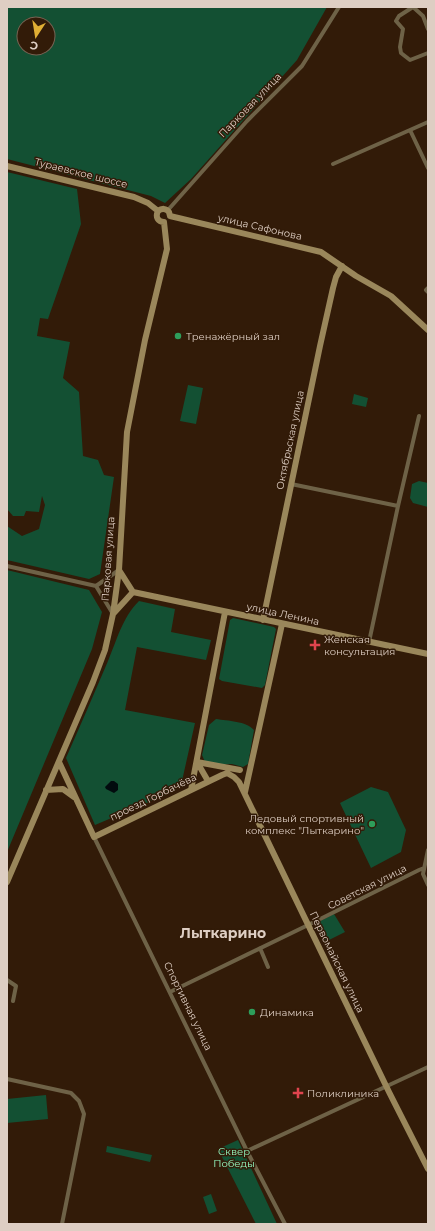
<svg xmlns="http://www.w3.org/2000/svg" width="435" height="1231" font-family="Montserrat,sans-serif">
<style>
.green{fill:#135033;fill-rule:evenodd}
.water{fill:#020b0e}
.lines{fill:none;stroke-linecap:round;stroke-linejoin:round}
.street{stroke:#6e6247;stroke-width:4}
.secondary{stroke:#9a875b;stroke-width:6}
.leisure-dot{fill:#2e9e5b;stroke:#321b08;stroke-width:1.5}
.health-dot{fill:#e0444e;stroke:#321b08;stroke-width:1.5}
.labels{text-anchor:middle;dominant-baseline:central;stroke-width:3;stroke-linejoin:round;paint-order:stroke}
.street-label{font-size:10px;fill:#decec3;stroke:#321b08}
.poi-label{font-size:10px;fill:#decec3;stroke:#321b08;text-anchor:start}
.park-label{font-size:10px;fill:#95fcc3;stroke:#321b08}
.district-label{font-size:14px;font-weight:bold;fill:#decec3;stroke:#321b08}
</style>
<rect width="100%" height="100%" fill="#321b08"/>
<path class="green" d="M7,7h320l-30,53 -106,119 -26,24 -14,-7 -144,-37zM24,24h24v24h-24z
M7,172l70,17 4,35 -33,95 -8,-1 -3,18 33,6 -7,36 16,14 4,64 15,4 6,15 10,2 -14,97 -11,5 -82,-19v-34l15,10 17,-7 6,-24 -3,-9 -3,16 -13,-1 -2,5h-11l-6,-7z
M188,385l15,3 -7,36 -16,-3z
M354,394l14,4 -2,9 -14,-3z
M419,481l9,2v24l-15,-4 -3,-5 2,-14z
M7,570l82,20 13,22 -10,37 -85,203z
M139,601l36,8 -4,23 40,8 -5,20 -69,-13 -12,63 70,13 -13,58 -7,10 -80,34 -29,-67c14,-32 28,-64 42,-97 9,-21 14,-43 31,-60z
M233,618l41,9 2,2 -11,56 -3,3 -40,-7 -3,-2 11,-59z
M216,719c12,2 30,2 38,11l-6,34 -5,3 -11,-3 -20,1 -7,-3 -3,-7 7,-30z
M371,787l17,5 18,38 -5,22 -30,16 -31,-65z
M334,914l11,18 -20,10 -9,-19z
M46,1095l2,24 -41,4v-24z
M238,1140l39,84h-21l-38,-75z
M107,1146l45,9 -2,7 -44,-10z
M211,1194l6,17 -8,3 -6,-17z"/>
<path class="water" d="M111,781h3l4,3v6l-4,3 -8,-4 -1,-2z"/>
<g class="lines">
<path class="street" d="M428,29l-5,-13 -10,-9 -14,9 -3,5 7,8 -3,18 1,6 9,7 18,-7
M410,130l18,-8
M333,164l77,-34 18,38
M168,210l79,-89 55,-55 37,-59
M428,288l-2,2 2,2
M291,484l107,22 21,-90
M7,566l89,20 17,28
M96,586l23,-16
M369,642l29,-136
M94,837l153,314 38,73
M428,850l-5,24 5,11
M260,948l8,19
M7,980l9,6 -3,15
M170,992l134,-65 115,-57 5,-2
M7,1079l64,14 8,8 5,13 -22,110
M247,1151l181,-84"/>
<path class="secondary" d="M7,166l127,31 14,6 10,8
M158,211c4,-3 8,-3 11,1l1,4
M158,211c-3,6 0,11 6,11
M170,216l151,36 35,24 35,20 37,34
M119,570l14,22 295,62
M113,614l20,-22
M263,620l57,-274 13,-58 3,-11 6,-11
M59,762l35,75 128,-62 5,-2 7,4 5,5 150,310 39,77
M197,762l43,8
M197,762l11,19
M46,790l17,-1 11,8
M191,790l34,-178
M245,792l37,-168
M7,882l86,-200 12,-32 8,-36 6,-44 8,-138 18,-92 22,-91 -3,-27"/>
</g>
<g class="leisure-dot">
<circle cx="178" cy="336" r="4"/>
<circle cx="372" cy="824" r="4"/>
<circle cx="252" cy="1012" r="4"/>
</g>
<g class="health-dot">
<path d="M313 639h4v4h4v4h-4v4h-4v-4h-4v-4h4z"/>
<path d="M296 1087h4v4h4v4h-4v4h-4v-4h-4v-4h4z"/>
</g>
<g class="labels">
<g class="street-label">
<text transform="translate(250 105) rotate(-46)">Парковая улица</text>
<text transform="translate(81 173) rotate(14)">Тураевское шоссе</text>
<text transform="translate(260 227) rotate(13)">улица Сафонова</text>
<text transform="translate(290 440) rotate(-78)">Октябрьская улица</text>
<text transform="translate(108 559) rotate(-86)">Парковая улица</text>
<text transform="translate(283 614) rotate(12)">улица Ленина</text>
<text transform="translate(153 797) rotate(-26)">проезд Горбачёва</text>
<text transform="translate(367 887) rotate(-27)">Советская улица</text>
<text transform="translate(337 962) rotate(64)">Первомайская улица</text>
<text transform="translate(188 1006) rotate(64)">Спортивная улица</text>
</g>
<g class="poi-label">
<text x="186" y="336">Тренажёрный зал</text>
<text x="324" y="639">Женская<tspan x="324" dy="12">консультация</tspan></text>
<text x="364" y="818" text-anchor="end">Ледовый спортивный<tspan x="364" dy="12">комплекс "Лыткарино"</tspan></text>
<text x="260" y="1012">Динамика</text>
<text x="307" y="1093">Поликлиника</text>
</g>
<g class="park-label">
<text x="234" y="1151">Сквер<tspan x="234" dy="12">Победы</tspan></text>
</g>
<g class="district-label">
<text x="223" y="933">Лыткарино</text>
</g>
</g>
<rect width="435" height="1231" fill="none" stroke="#decec3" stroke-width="16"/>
<g transform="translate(36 36) rotate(192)"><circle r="19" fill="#321b08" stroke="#776353"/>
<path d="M0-3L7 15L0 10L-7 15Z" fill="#e1af34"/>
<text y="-6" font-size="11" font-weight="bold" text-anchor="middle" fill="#decec3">С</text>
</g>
</svg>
